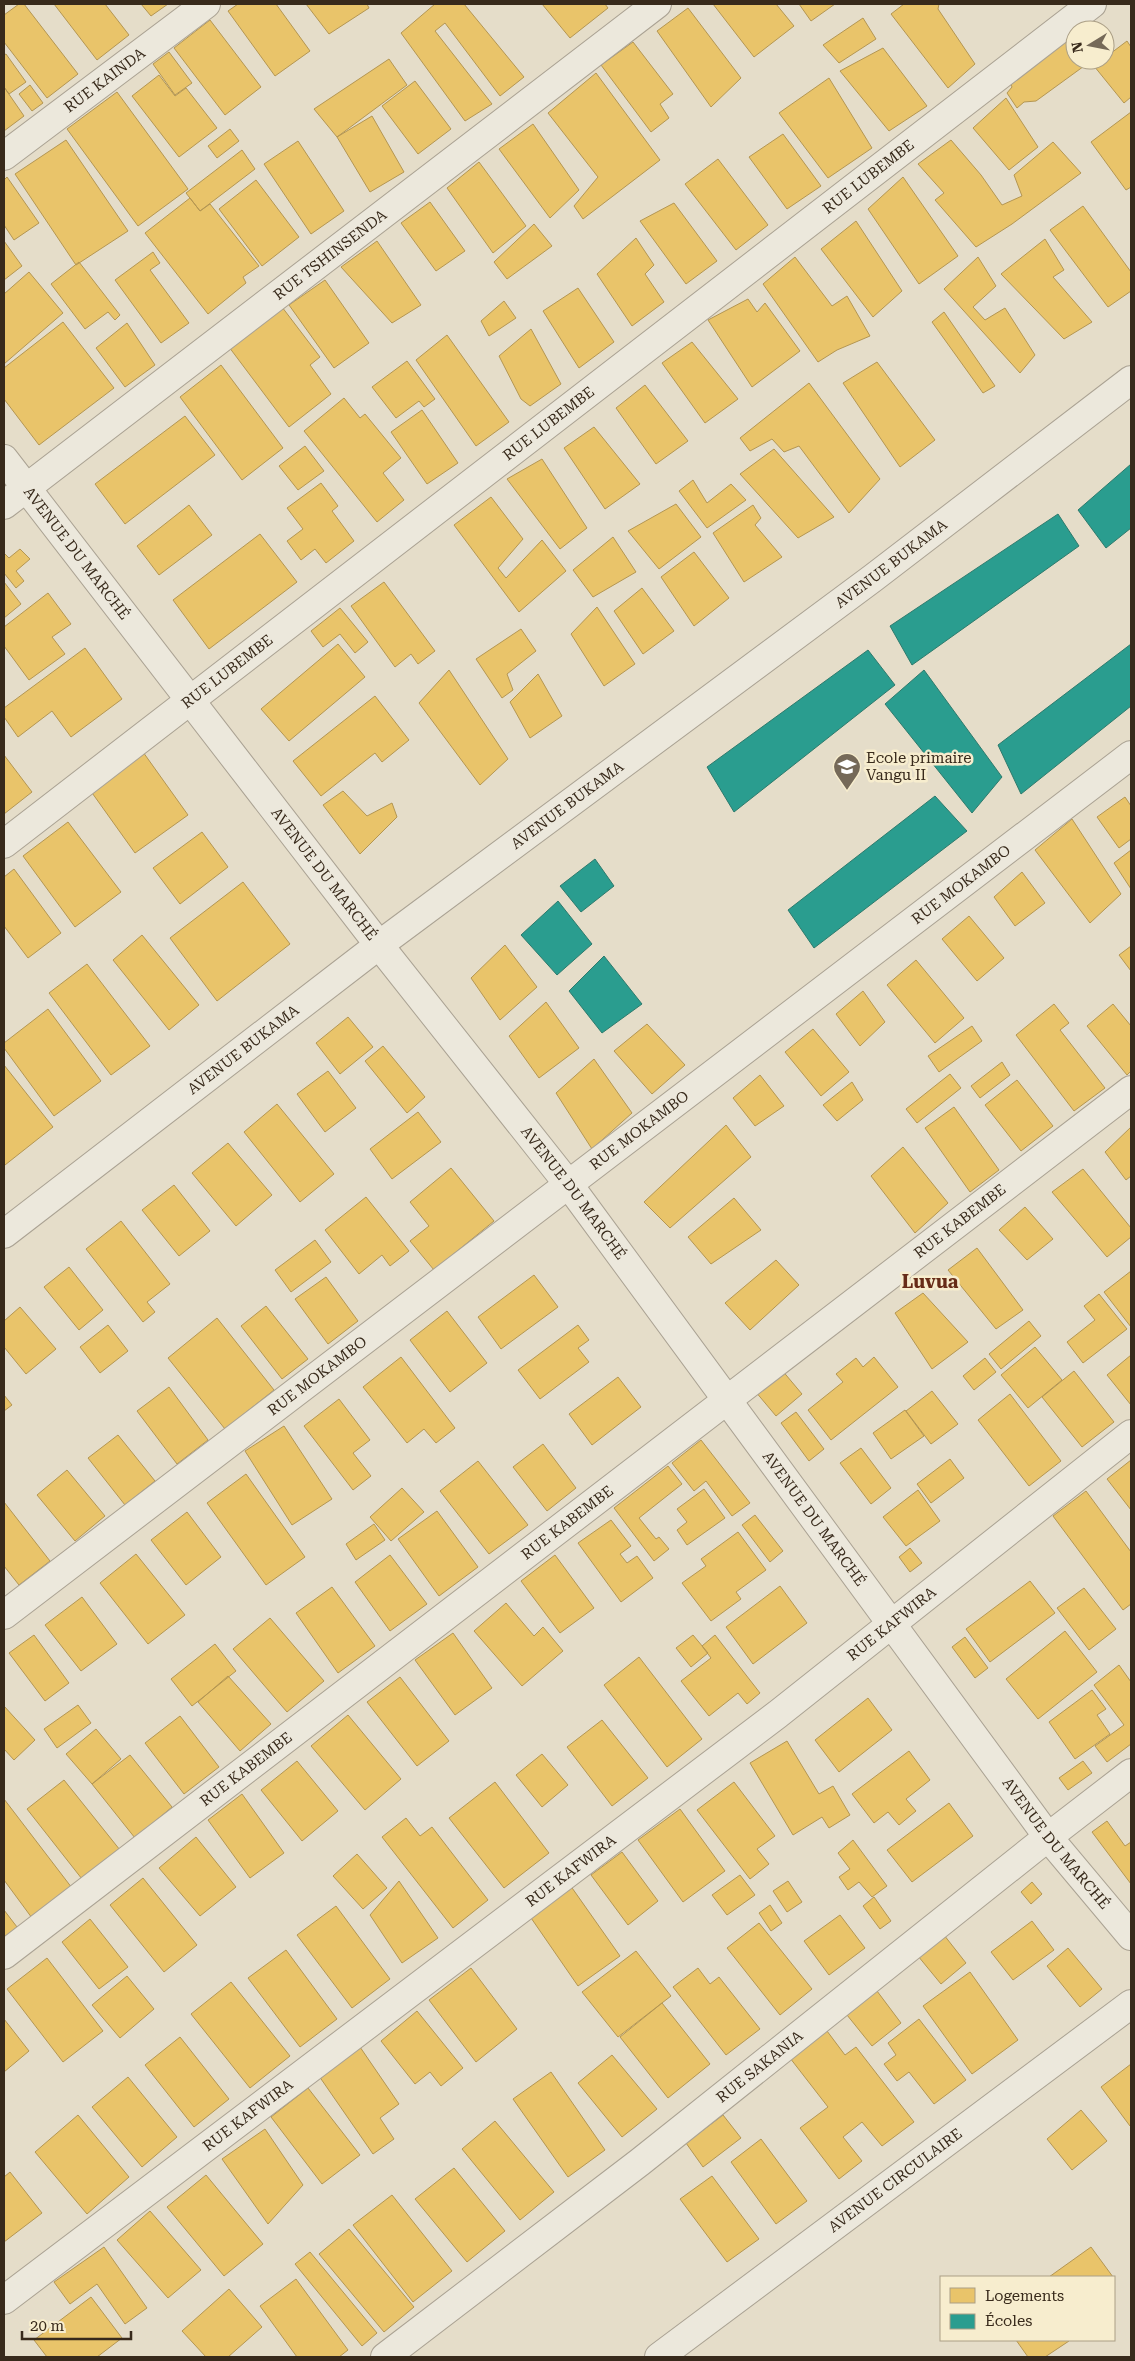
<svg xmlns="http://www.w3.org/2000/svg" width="1135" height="2361" font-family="'Roboto Serif',serif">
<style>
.homes{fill:#e9c46a;stroke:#b49652}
.schools{fill:#2a9d8f;stroke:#2e7a6c}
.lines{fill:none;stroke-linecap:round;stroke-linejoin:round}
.minor-casing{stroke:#aaa293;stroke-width:30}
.tertiary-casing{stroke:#aaa293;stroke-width:30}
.minor{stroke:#ece8dc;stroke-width:28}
.tertiary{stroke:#ece8dc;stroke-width:28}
.labels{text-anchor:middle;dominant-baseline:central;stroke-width:5;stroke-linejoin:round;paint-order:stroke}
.street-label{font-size:15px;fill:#382a1b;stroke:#f7edce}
.poi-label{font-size:15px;fill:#382a1b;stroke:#f7edce;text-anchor:start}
.quarter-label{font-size:18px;font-weight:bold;fill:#672c18;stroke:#f7edce}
</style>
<rect width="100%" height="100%" fill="#e5ddc9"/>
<path class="homes" d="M19,4h5l54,70 -31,24 -43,-56v-27z
M54,4h51l24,31 -32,25z
M141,4h27l-17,12z
M238,4h38l34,47 -35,25 -47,-65z
M306,4h61l2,4 -40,26z
M435,4h29l60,73 -24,19 -55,-73 -10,8 57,73 -27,17 -64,-88z
M542,4h63l3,4 -38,30z
M713,4h63l18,22 -40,31z
M799,4h36l-24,17z
M904,4h35l-1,5 37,55 -27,24 -57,-74z
M688,8l53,70 -30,29 -54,-76z
M863,18l13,21 -37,24 -16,-18z
M210,20l51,67 -36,28 -51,-67z
M1071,37l4,5v18l16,1 -55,40 -12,1 -7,6 -10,-15 5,-6 -3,-7z
M1127,41l4,6v50l-7,6 -30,-37z
M633,42l40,52 -13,10 9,14 -18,14 -50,-67z
M883,48l44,58 -38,25 -49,-60z
M169,52l23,31 -17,12 -22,-31z
M6,54l20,28 -17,12 -5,-7v-32z
M389,59l18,26 -70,52 -23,-28z
M596,73l64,87 -77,59 -9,-13 24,-29 -50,-64z
M159,75l16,21 11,-8 31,40 -38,29 -47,-61z
M829,78l43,70 -44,30 -49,-65z
M415,81l36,48 -33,25 -36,-48z
M30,85l13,18 -11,8 -13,-17z
M4,87l20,29 -20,15z
M117,92l71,97 -50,37 -71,-97z
M1006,98l32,49 -29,23 -36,-42z
M1131,112v75l-5,3 -35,-48z
M372,116l32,56 -34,20 -33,-55z
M533,124l46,66 -29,28 -51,-69z
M230,129l9,12 -22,17 -9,-12z
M783,134l38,52 -34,23 -38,-52z
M66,140l62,91 -52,34 -61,-91z
M951,140l30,35 21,30 20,-9 -8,-21 39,-33 28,31 -69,51 -36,23 -41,-47 9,-7 -26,-29z
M298,141l46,70 -33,23 -47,-70z
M242,150l13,19 -55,42 -14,-18z
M718,159l50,66 -32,25 -51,-66z
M479,162l47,64 -33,27 -46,-65z
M7,177l32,46 -25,17 -10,-15v-45z
M903,177l55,79 -39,28 -51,-75z
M256,180l43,57 -37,29 -43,-57z
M190,198l10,13 10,-7 49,62 -16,11 3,6 -38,31 -63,-81z
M430,202l35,49 -29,20 -35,-48z
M674,203l43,58 -31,23 -46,-63z
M1083,206l48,66v19l-23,16 -58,-77z
M856,221l46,70 -29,26 -52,-68z
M534,224l18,22 -45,33 -13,-17z
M636,238l18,27 -9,9 19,28 -32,24 -35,-52z
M1045,239l19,31 -11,7 39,45 -28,17 -63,-65z
M4,241l18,25 -18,14z
M377,241l44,64 -29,18 -51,-56z
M153,252l7,11 -10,7 39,53 -28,20 -46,-63z
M795,257l37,49 15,-10 23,40 -33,14 -19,12 -55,-78z
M978,257l18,29 -23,21 12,13 20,-12 30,47 -15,18 -76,-84z
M79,262l41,53 -5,5 -7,-8 -23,17 -34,-45z
M29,272l34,41 -59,51v-70z
M325,280l44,63 -35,25 -45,-63z
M578,288l36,54 -35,26 -36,-57z
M748,299l9,13 8,-9 35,48 -48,36 -44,-67z
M504,301l12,17 -27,18 -8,-15z
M282,307l38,50 -10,8 21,29 -42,33 -60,-80z
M944,312l51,74 -12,7 -51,-71z
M63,322l51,66 -75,57 -35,-46v-31z
M127,323l28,42 -30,22 -29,-39z
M531,329l30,55 -31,22 -9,-7 -22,-43z
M447,335l62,87 -33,24 -60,-86z
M692,342l46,57 -33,24 -43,-60z
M407,361l28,38 -11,8 -5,-6 -23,17 -24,-31z
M877,362l58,78 -35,27 -57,-84z
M221,365l62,83 -41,32 -62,-83z
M809,383l71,96 -31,34 -50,-67 -15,6 -12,-13 -22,12 -10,-13z
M645,385l43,56 -32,23 -40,-56z
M344,398l16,20 5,-4 36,44 -18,15 21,27 -27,22 -73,-91z
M422,410l36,53 -31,21 -36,-52z
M185,416l30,39 -90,69 -30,-40z
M594,427l46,57 -35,25 -41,-61z
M305,446l19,25 -26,19 -19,-24z
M774,449l60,68 -36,21 -58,-64z
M542,459l45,69 -27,21 -53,-70z
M693,480l14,23 24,-19 15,16 -39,28 -28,-37z
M321,483l17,23 -6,5 22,30 -28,22 -11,-14 -14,11 -14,-19 16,-12 -16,-21z
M491,497l32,42 -25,29 8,10 36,-38 24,31 -47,41 -65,-87z
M676,504l25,33 -42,32 -31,-38z
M189,505l23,30 -53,40 -22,-29z
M753,505l8,13 -6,7 27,32 -38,25 -31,-49z
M260,534l37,48 -88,67 -36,-49z
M613,537l23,35 -43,25 -20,-27z
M20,549l10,10 -14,12 8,10 -8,7 -12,-15v-20l5,5z
M694,552l35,46 -35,28 -33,-49z
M4,582l17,22 -17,14z
M384,582l51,69 -17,13 -7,-10 -16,13 -44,-61z
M642,588l32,43 -31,23 -29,-43z
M48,593l23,31 -19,13 13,17 -36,26 -25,-34v-19z
M597,607l38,57 -31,22 -33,-52z
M340,608l28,34 -13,11 -15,-19 -17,13 -12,-16z
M521,629l15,22 -29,23 6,16 -11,8 -26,-39z
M338,644l27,33 -76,64 -28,-32z
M85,648l37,51 -51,38 -19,-26 -34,26 -14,-20v-9z
M449,670l59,89 -28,26 -61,-82z
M538,674l24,42 -32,22 -20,-36z
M375,696l34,44 -27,22 -7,-9 -54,43 -28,-35z
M143,752l45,63 -53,38 -45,-63z
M4,755l28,37 -28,22z
M343,791l24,25 25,-13 5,14 -37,37 -37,-49z
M1125,797l6,9v33l-12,9 -22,-31z
M1072,819l49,75 -31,29 -55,-73z
M68,822l53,70 -46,35 -52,-71z
M202,832l26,35 -48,37 -27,-36z
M1131,850v39l-17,-26z
M14,869l47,64 -33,25 -24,-32v-49z
M1022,872l23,31 -30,23 -21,-29z
M243,882l47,62 -73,57 -47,-63z
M969,916l35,42 -27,23 -35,-42z
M142,935l57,70 -30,25 -56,-70z
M505,945l32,42 -37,33 -29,-42z
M1131,946v25l-12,-16z
M916,960l48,58 -29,25 -48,-58z
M87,964l63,82 -39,29 -62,-82z
M863,991l22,31 -25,24 -24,-32z
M546,1002l33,46 -40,30 -30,-42z
M1054,1004l15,19 -9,7 45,58 -31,23 -58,-76z
M1113,1004l18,22v45l-4,4 -40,-49z
M48,1009l53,72 -47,35 -50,-68v-5z
M348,1017l25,30 -33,27 -24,-31z
M647,1024l38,41 -33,29 -38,-43z
M972,1026l10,15 -43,31 -11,-16z
M813,1029l36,43 -28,24 -36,-44z
M383,1046l42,51 -18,16 -42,-52z
M594,1059l38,54 -40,36 -36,-56z
M1002,1062l8,13 -30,23 -9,-12z
M4,1065l49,62 -48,38 -1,-1z
M328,1071l28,37 -31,24 -28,-38z
M950,1074l11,14 -44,35 -11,-14z
M760,1075l24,31 -29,20 -22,-28z
M1017,1080l36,46 -32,25 -36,-46z
M852,1082l11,18 -26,21 -14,-16z
M277,1104l57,70 -34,28 -56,-70z
M954,1107l45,63 -29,22 -45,-64z
M418,1112l23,30 -49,37 -22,-30z
M726,1125l25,32 -81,71 -26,-26z
M1131,1127v49l-5,4 -21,-28z
M228,1143l44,52 -36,31 -44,-53z
M903,1147l45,56 -33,30 -44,-57z
M451,1168l43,53 -60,49 -24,-29 19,-15 -19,-24z
M1083,1169l48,59v9l-24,20 -55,-65z
M174,1185l36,46 -31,25 -37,-46z
M366,1197l43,54 -19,15 -8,-11 -23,19 -34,-44z
M734,1198l27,32 -50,34 -23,-27z
M1025,1207l28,32 -26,21 -28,-30z
M121,1221l49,63 -23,18 8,10 -12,10 -57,-73z
M315,1240l16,22 -40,30 -16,-22z
M977,1248l46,62 -27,19 -48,-59z
M776,1260l23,25 -49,45 -25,-27z
M69,1267l34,43 -24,20 -35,-43z
M1131,1271v56l-27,-35z
M534,1275l24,32 -57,42 -23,-32z
M326,1277l32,44 -30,23 -33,-45z
M923,1293l45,49 -36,27 -37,-56z
M1099,1294l28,35 -44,34 -16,-21 28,-22 -11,-14z
M266,1306l42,53 -26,20 -41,-53z
M20,1307l36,42 -30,25 -22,-27v-26z
M447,1311l40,52 -37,29 -40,-52z
M217,1318l57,72 -49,39 -57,-71z
M1029,1321l12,15 -40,33 -12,-15z
M108,1325l20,26 -28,22 -20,-26z
M578,1325l11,15 -11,8 11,14 -49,37 -22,-29z
M1035,1347l27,33 -34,28 -27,-33z
M1131,1355v50l-24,-30z
M401,1357l54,71 -19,15 -12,-14 -17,14 -44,-56z
M874,1357l24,30 -67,53 -23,-30 35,-28 -7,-8 20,-16 7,9z
M985,1358l11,14 -22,18 -11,-14z
M781,1369l21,25 -26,22 -21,-25z
M1074,1371l40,51 -32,25 -40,-50z
M618,1377l23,30 -49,38 -23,-31z
M169,1387l39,53 -31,24 -40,-53z
M932,1391l26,33 -27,20 -25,-33z
M1010,1394l51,67 -32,25 -51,-66z
M4,1395l8,10 -8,6z
M339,1399l31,41 -17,13 18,23 -18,14 -49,-64z
M905,1410l19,26 -33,23 -18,-26z
M796,1412l28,37 -15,12 -28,-38z
M284,1426l48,73 -40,26 -47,-74z
M118,1435l37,46 -30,24 -37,-47z
M701,1440l49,63 -18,13 -26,-35 -12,10 -22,-28z
M543,1444l33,44 -29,23 -34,-44z
M861,1448l30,40 -20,16 -31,-41z
M950,1459l14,19 -33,25 -14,-19z
M1131,1460v50l-24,-31z
M478,1461l50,64 -39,29 -49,-63z
M668,1466l14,18 -43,34 17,21 3,-2 10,12 -15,12 -40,-53z
M67,1470l38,46 -30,25 -38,-46z
M246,1474l59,83 -39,28 -59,-82z
M402,1488l22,24 -33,29 -21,-24z
M704,1489l21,29 -38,27 -10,-15 10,-8 -10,-13z
M918,1490l22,31 -34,25 -23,-29z
M1086,1491l45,61v52l-8,6 -70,-94z
M4,1502l46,59 -31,24 -15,-19z
M437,1511l41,56 -39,29 -41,-57z
M187,1512l34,45 -35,28 -35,-45z
M755,1515l28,36 -13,11 -28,-37z
M611,1520l20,26 -11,8 7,9 10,-7 16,22 -32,24 -43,-59z
M374,1524l11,16 -29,20 -10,-16z
M738,1532l28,38 -30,22 5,7 -30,22 -29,-38 24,-17 -5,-7z
M910,1548l12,15 -12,9 -11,-15z
M136,1554l49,61 -37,29 -48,-61z
M390,1555l37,49 -37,27 -35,-49z
M555,1555l39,53 -34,25 -39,-52z
M1030,1581l25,32 -65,49 -24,-33z
M780,1586l27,37 -54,41 -27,-37z
M332,1587l43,59 -37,27 -42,-60z
M1084,1588l32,41 -27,21 -32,-42z
M82,1597l35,47 -36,27 -36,-46z
M506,1603l28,33 9,-9 20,24 -41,35 -48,-55z
M270,1618l54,63 -37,31 -54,-63z
M1065,1631l32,41 -59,47 -32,-40z
M453,1633l39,55 -37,27 -40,-55z
M34,1635l35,48 -24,18 -36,-48z
M693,1635l15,18 -17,14 -15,-19z
M715,1635l45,58 -13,11 -9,-11 -29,23 -28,-35 30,-23 -9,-12z
M965,1637l23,31 -13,10 -23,-31z
M215,1644l21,27 -44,35 -21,-27z
M639,1657l63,82 -35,28 -63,-82z
M1119,1665l12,17v62l-24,18 -12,-16 29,-21 -30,-40z
M228,1676l43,48 -31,27 -42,-49z
M400,1677l49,64 -32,25 -50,-64z
M1092,1690l14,19 -9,6 13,19 -35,25 -26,-37z
M868,1698l24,32 -53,42 -24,-32z
M78,1705l13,18 -34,25 -13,-19z
M4,1706l31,34 -21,20 -10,-11z
M348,1715l53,64 -36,31 -54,-64z
M180,1716l39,51 -35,27 -39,-51z
M602,1720l46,58 -36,28 -45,-59z
M96,1729l25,30 -29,25 -26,-30z
M787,1741l32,53 14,-8 17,29 -21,13 -7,-11 -29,18 -43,-72z
M909,1751l21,29 -24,19 10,12 -17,14 -11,-13 -14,11 -22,-29z
M542,1754l26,31 -26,22 -26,-32z
M130,1755l42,52 -37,31 -43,-54z
M297,1761l41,50 -36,30 -41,-51z
M1083,1761l9,12 -24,17 -9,-12z
M64,1780l56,70 -38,29 -55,-70z
M495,1782l54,71 -45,35 -55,-70z
M734,1782l41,54 -18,13 12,15 -19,15 -53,-69z
M242,1794l42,59 -34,25 -42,-58z
M4,1799l68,89 -40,30 -28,-38z
M949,1803l24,33 -61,46 -25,-32z
M680,1809l45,62 -42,31 -45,-62z
M406,1818l14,18 12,-9 56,73 -35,28 -71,-91z
M1107,1821l18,25 6,-4v42l-39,-52z
M196,1837l40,50 -36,29 -41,-48z
M853,1840l34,46 -15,11 -13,-15 -11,8 -9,-13 11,-8 -12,-16z
M622,1852l36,49 -30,24 -37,-50z
M357,1854l30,34 -24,21 -30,-33z
M740,1875l15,20 -28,20 -15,-20z
M143,1878l54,67 -33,27 -54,-67z
M399,1881l39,57 -36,25 -32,-48z
M788,1881l14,21 -15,10 -14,-21z
M1032,1882l10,12 -11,10 -10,-12z
M570,1885l50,71 -42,30 -49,-71z
M874,1897l17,24 -11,8 -17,-23z
M770,1905l12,18 -11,8 -12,-18z
M336,1906l54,73 -38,29 -55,-73z
M4,1910l13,17 -13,11z
M840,1915l25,33 -36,27 -25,-34z
M90,1919l38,48 -29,22 -37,-47z
M1032,1921l22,29 -41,30 -22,-28z
M759,1923l53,66 -32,26 -53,-67z
M944,1935l22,28 -25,21 -23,-28z
M1068,1948l34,41 -22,18 -33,-41z
M286,1950l51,69 -37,28 -52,-69z
M636,1951l35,45 -53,41 -36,-45z
M47,1958l56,73 -40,31 -56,-73z
M471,1968l46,61 -41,33 -47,-62z
M698,1968l12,16 9,-7 41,52 -34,26 -53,-68z
M970,1972l48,68 -46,34 -49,-68z
M127,1976l27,33 -34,29 -28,-33z
M231,1982l59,74 -40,32 -59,-74z
M877,1991l24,32 -29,23 -25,-31z
M662,2003l48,61 -42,34 -48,-61z
M417,2011l46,57 -22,18 -11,-14 -15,12 -34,-43z
M4,2019l25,32 -25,21z
M919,2019l47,61 -32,24 -25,-32 -12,9 -13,-17 12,-9 -8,-12z
M827,2031l18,24 11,-8 58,75 -32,24 -20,-24 -19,15 19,24 -23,18 -39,-51 28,-21 -38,-49z
M180,2037l49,62 -35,28 -49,-62z
M360,2047l39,57 -19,14 14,21 -21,15 -54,-78z
M612,2055l45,54 -35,28 -44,-54z
M1131,2064v61l-1,1 -29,-39z
M551,2072l54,78 -37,27 -55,-78z
M128,2077l49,60 -35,30 -50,-60z
M308,2088l52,67 -38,29 -51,-67z
M1081,2110l26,31 -35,29 -25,-31z
M78,2115l51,62 -42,37 -52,-62z
M723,2115l18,23 -38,29 -17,-24z
M495,2121l59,71 -34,28 -58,-71z
M265,2129l38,56 -35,39 -46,-65z
M761,2139l46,62 -31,23 -45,-62z
M454,2168l51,63 -38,31 -52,-63z
M10,2172l32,41 -38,29v-65z
M206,2175l57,69 -39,32 -57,-69z
M712,2176l47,63 -32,23 -47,-63z
M392,2195l60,76 -39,31 -60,-77z
M150,2211l51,59 -33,28 -51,-58z
M349,2229l65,78 -30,25 -65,-78z
M104,2247l43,61 -22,16 -28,-40 -27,20 -16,-22z
M1091,2247l22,30h-64z
M310,2252l67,81 -15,13 -67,-82z
M296,2279l52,71 -9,7h-42l-37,-51z
M229,2289l33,38 -34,30h-22l-24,-26z
M91,2297l31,41 -25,19h-50l-13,-17z
M1016,2340h52l1,1 -24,16h-17z"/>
<path class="schools" d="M1131,464v64l-25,20 -28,-38z
M1058,514l21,32 -167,119 -22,-39z
M1131,644v62l-110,88 -23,-49z
M868,650l27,35 -161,127 -27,-45z
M924,670l78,107 -30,36 -87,-109z
M935,796l32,35 -153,117 -26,-38z
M595,859l19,27 -33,26 -21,-26z
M558,901l34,43 -35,31 -36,-40z
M604,956l38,48 -40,29 -33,-42z"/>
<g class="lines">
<defs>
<g id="minor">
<path id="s1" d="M4,156l202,-152"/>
<path id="s2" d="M4,505l653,-501"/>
<path id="s3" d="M4,844l1088,-840"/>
<path id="s4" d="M4,1234l375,-289 494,-367 258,-198"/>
<path id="s5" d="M4,1615l1127,-860"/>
<path id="s6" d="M4,1955l1127,-865"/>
<path id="s7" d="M4,2300l774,-586 353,-280"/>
<path id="s8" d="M385,2357l255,-195 408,-325 83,-64"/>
<path id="s9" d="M659,2357l472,-353"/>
</g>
<g id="tertiary">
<path id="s10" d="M4,459l375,486 190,240 479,652 83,99"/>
</g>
</defs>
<use href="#minor" class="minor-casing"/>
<use href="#tertiary" class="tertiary-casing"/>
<use href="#minor" class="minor"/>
<use href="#tertiary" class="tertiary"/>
</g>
<defs>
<symbol id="school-pin" viewBox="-11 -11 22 30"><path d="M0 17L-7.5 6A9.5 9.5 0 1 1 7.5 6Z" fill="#756958" stroke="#f7edce"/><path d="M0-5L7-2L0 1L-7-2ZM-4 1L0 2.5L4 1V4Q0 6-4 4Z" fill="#fff"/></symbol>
</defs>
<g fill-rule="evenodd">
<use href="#school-pin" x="831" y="751" width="32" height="43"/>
</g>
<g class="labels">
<g class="street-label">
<text stroke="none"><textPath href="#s1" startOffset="126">RUE KAINDA</textPath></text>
<text stroke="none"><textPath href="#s3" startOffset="1092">RUE LUBEMBE</textPath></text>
<text stroke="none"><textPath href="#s2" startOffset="411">RUE TSHINSENDA</textPath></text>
<text stroke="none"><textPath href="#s3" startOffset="688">RUE LUBEMBE</textPath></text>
<text stroke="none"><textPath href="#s10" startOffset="119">AVENUE DU MARCHÉ</textPath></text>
<text stroke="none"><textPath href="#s4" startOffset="1112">AVENUE BUKAMA</textPath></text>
<text stroke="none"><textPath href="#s3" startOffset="282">RUE LUBEMBE</textPath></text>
<text stroke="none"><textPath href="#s4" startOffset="708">AVENUE BUKAMA</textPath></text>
<text stroke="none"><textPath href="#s10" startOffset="524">AVENUE DU MARCHÉ</textPath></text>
<text stroke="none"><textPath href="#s5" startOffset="1204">RUE MOKAMBO</textPath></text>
<text stroke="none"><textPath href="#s4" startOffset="302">AVENUE BUKAMA</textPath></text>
<text stroke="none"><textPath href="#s5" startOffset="799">RUE MOKAMBO</textPath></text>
<text stroke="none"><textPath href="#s10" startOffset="929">AVENUE DU MARCHÉ</textPath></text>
<text stroke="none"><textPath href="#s6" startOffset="1205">RUE KABEMBE</textPath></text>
<text stroke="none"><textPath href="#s5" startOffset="394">RUE MOKAMBO</textPath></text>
<text stroke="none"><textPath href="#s10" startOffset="1334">AVENUE DU MARCHÉ</textPath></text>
<text stroke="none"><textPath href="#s6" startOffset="710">RUE KABEMBE</textPath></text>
<text stroke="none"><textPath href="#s7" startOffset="1116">RUE KAFWIRA</textPath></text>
<text stroke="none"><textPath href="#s6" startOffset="305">RUE KABEMBE</textPath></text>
<text stroke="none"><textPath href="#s10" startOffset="1739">AVENUE DU MARCHÉ</textPath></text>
<text stroke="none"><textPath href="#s7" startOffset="711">RUE KAFWIRA</textPath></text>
<text stroke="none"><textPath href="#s8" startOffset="474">RUE SAKANIA</textPath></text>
<text stroke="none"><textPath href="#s7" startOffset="306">RUE KAFWIRA</textPath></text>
<text stroke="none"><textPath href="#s9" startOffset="295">AVENUE CIRCULAIRE</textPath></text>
</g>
<g class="poi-label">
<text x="866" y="758">Ecole primaire<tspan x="866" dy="17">Vangu II</tspan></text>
</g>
<g class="quarter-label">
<text x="930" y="1281">Luvua</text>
</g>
</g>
<rect width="1135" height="2361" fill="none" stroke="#382a1b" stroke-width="10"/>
<rect x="940" y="2276" width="175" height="65" fill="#f7edce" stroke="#ab9f86"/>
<rect x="950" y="2288" width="25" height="15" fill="#e9c46a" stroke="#ab9f86"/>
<text x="985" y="2301" font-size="15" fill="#382a1b">Logements</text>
<rect x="950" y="2314" width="25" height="15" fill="#2a9d8f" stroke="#ab9f86"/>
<text x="985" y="2326" font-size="15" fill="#382a1b">Écoles</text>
<g transform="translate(1090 45) rotate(260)"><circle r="24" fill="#f7edce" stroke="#ab9f86"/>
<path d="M0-4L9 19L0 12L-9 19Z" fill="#756958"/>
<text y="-8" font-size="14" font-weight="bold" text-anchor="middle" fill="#382a1b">N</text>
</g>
<path d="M22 2331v8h109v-8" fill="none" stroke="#382a1b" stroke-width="2.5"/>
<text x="30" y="2331" font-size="15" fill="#382a1b" stroke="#f7edce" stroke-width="4" paint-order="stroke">20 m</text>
</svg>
